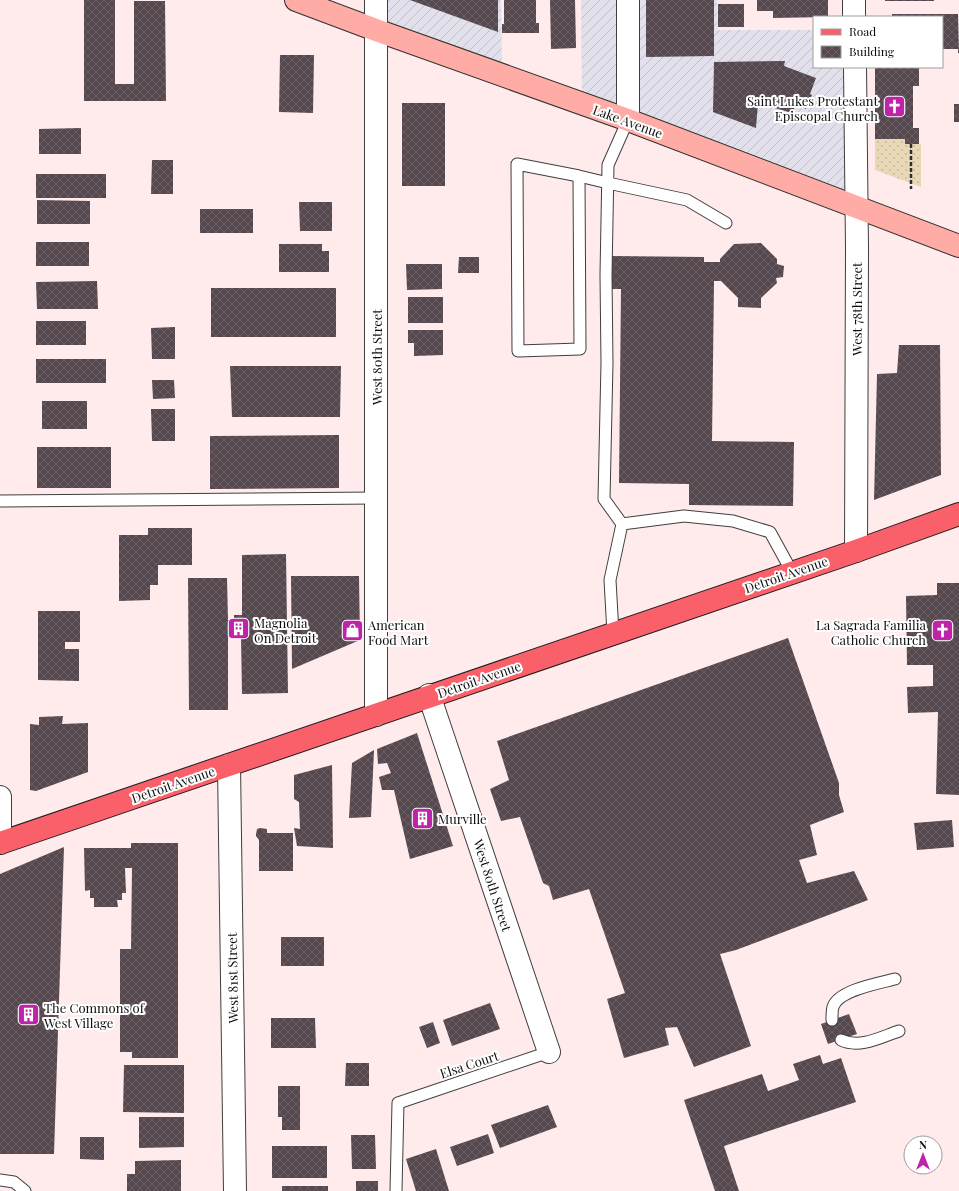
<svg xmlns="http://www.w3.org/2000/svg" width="959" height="1191" font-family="'Playfair Display',serif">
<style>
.industrial{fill:url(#industrial-furrows)}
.grass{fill:url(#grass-dots)}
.building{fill:url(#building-cross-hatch)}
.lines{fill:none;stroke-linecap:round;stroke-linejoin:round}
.lane-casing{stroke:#3f3f3f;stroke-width:13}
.street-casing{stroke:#3f3f3f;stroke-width:24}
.secondary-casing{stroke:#2e2e2e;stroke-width:24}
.primary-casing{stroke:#1d1d1d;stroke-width:24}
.path{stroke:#2e2e2e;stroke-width:2.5;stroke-dasharray:4 2;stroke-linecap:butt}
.lane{stroke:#fff;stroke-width:11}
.street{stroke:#fff;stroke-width:22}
.secondary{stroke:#ffaca6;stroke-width:22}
.primary{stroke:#fa606a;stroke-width:22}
.labels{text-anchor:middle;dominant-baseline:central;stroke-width:4;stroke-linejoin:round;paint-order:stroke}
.poi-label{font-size:13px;fill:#0c0c0c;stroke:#fff;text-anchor:start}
.street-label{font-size:13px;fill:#0c0c0c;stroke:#fff}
</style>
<defs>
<pattern id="industrial-furrows" width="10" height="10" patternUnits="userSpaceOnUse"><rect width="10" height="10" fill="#e1e0eb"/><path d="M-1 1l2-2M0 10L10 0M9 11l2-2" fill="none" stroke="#c0bfc8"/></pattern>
<pattern id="grass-dots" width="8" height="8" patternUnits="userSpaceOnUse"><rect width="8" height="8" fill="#e9d8b5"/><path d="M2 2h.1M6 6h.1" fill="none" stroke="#c7b89a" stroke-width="1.8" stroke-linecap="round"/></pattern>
<pattern id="building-cross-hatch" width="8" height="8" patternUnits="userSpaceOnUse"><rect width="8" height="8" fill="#55484e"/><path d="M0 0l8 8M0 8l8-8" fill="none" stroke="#685e63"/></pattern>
</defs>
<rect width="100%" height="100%" fill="#ffebec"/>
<path class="industrial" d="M369,0h132l1,70 -133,-50z
M581,0h136l1,30h96v37h36l1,134 -269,-101z"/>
<path class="grass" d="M875,139h30v5h16v43l-46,-17z"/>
<path class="building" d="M84,0h31v84h19v-83h31l1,100h-82z
M410,0h88v32z
M504,0h32v23h3v10h-37v-9h2z
M550,0h25l1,48 -25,1z
M646,0h68v56l-68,1z
M757,0h71v17l-55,1v-7h-16z
M885,0h49v1h-49z
M718,4h26v23h-26z
M892,14h66l1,39h-1v-4h-16v-32h-50z
M280,55h34l-1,58 -34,-1z
M785,61l-1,5 32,12 -6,16 2,1 -6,14 -10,-5 -4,9 -34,-10 -2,25 -43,-16 1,-50z
M875,67h44v19h-6v42h6v16h-14v-5h-30z
M402,103h43v83h-43z
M954,104h5v18h-5z
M81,128v26h-42v-25z
M152,160h21v34h-22z
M36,174h70v24h-70z
M37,200l53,1v23h-53z
M299,202h33v29h-32z
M200,209h53v24h-53z
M36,242h53v24h-53z
M761,243l16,16v5l7,2 -1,11 -7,1 1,5 -16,15v10l-23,-1v-9l-17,-17h-7l-2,160 82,1 -1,64 -104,-1v-21l-70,-1 2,-194h-10l1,-33 92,1v5h16v-3l14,-15z
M279,244h43v7h7v21h-50z
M459,257h20v16h-21z
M406,264h36v25l-35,1z
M97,281l1,28h-61l-1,-27z
M211,288h125v49h-125z
M408,297h35v26h-35z
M36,321h50v24h-50z
M175,327v32h-23l-1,-31z
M408,330h35v25l-29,1v-13h-6z
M899,345h41l1,130 -67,25 3,-126 20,-1z
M36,359h70v24h-70z
M230,366h111l-1,51h-108z
M152,380h22l1,18 -22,1z
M42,401h45v28h-45z
M151,409h24v32h-23z
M339,435v53l-129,1v-53z
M37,447h74v41h-74z
M148,528h44v37h-34v20h-8v15l-31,1v-66h29z
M286,554l2,139 -46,1 -1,-57h-13v73h-39l-1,-132h39l1,42h6v-5h8v-60z
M291,576h68l1,64 -68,29z
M937,583h22v212l-23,-1 2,-82 -30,1 -1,-26 26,-1v-21h-26l-1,-69 31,-1z
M38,611h42v31h-15v7h14v32l-41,-1z
M788,638l51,145v12l5,17 -34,13 7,30 -18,5 8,23 47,-12 14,29 -132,50 -16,4 31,92 -57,21 -17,-40 -12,1 4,17 -45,13 -17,-59 18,-6 -36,-104 -36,11 -4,-14 -6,-3 -23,-66 -19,4 -11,-32 19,-9 -12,-39z
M63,716l-1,8 26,-1v49l-52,19 -6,-1v-66l9,1v-8z
M417,733l36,113 -43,13 -16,-69h-12l-3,-13 12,-4 -4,-10 -9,1 -1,-15z
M374,750l-3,67 -22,1 3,-55z
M332,765l1,83 -36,-2 -3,-18 6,1 -1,-27 -5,-3v-24z
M952,820l2,27 -37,3 -3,-27z
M260,828l7,1v4h26v38h-34v-31l-3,-4v-2l1,-5z
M131,843h47v215h-46v-6h-12v-103h11l1,-81h-7l1,25h-4v7h-5l1,7h-24v-9h-4v-8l-5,1 -1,-43h47z
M64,847l-10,307h-54v-280z
M281,937h43v29h-43z
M490,1003l10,26 -48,17 -9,-26z
M849,1014l8,20 -29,10 -7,-20z
M271,1018h44l1,30h-45z
M433,1022l7,21 -13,5 -8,-21z
M820,1055l3,9 18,-6 15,44 -132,44 15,45h-24l-31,-91 78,-26 6,17 31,-11 -6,-16z
M346,1063h23v23h-24z
M124,1065h60v48l-61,-1z
M278,1086h22v44h-18v-13h-4z
M548,1105l9,22 -57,21 -9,-23z
M139,1117h45v30l-45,1z
M488,1134l6,19 -37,13 -7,-19z
M351,1135h24l1,34h-24z
M80,1137h24v23l-24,-1z
M272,1146h55v32h-55z
M436,1149l13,42h-33l-10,-32z
M181,1160v31h-54v-17h8v-13z
M356,1181h22v10h-22z
M282,1186h46v5h-46z"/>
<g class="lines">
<defs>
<path id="lane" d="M579,176l1,173 -62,2 -1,-187 62,12 29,7 79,17 39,23
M0,501l376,-3
M622,524l62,-8 49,5 37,11 22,40
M613,633l-3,-53 12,-56 -18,-25 3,-136 -1,-88 2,-110 20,-45
M832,1020c0,-4 0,-10 1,-13 5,-17 47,-24 62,-28
M841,1040c19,9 40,-3 58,-9
M0,1180l14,2 11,9
M396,1191l2,-88 151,-51"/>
<path id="street" d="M376,0v715
M628,0v120
M854,0v17
M855,67l2,182 -1,302
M429,695l120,357
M229,765l6,426
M0,797v46"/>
<path id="secondary" d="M296,0l80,30 252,90 331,126"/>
<path id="primary" d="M0,843l856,-292 103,-37"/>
</defs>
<use href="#lane" class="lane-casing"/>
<use href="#street" class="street-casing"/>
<use href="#secondary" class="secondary-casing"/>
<use href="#primary" class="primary-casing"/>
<path class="path" d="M911,144v45"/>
<use href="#lane" class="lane"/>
<use href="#street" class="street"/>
<use href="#secondary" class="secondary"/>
<use href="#primary" class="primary"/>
</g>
<defs>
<symbol id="church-square" viewBox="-11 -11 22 22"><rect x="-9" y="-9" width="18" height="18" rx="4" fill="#be23a9" stroke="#fff"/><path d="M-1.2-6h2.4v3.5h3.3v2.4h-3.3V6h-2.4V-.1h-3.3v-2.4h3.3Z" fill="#fff"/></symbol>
<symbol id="building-square" viewBox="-11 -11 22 22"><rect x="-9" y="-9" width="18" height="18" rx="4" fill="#be23a9" stroke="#fff"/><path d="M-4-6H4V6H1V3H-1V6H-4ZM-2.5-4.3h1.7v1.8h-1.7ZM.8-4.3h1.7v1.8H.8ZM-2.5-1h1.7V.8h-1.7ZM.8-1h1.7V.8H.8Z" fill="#fff"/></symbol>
<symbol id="shop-square" viewBox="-11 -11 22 22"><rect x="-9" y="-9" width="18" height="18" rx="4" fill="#be23a9" stroke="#fff"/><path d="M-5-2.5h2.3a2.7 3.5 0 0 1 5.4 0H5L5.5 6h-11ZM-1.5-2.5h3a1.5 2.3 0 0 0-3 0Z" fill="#fff"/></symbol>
</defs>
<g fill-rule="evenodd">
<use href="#church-square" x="882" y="94" width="25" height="25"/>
<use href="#building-square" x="226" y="616" width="25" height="25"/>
<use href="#shop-square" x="340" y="618" width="25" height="25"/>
<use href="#church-square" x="930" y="618" width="25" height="25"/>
<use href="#building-square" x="410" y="806" width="25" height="25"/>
<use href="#building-square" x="16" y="1002" width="25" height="25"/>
</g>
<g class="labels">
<g class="poi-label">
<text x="878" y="100" text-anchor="end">Saint Lukes Protestant<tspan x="878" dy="15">Episcopal Church</tspan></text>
<text x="254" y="622">Magnolia<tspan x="254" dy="15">On Detroit</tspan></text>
<text x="368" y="624">American<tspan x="368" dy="15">Food Mart</tspan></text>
<text x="926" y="624" text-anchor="end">La Sagrada Familia<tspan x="926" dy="15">Catholic Church</tspan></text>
<text x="438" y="818">Murville</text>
<text x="44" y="1007">The Commons of<tspan x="44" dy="15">West Village</tspan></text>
</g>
<g class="street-label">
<text transform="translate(628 121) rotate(20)">Lake Avenue</text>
<text transform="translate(856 309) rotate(-90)">West 78th Street</text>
<text transform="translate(376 357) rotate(-90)">West 80th Street</text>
<text transform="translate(786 574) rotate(-19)">Detroit Avenue</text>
<text transform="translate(479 679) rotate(-19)">Detroit Avenue</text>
<text transform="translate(173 784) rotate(-19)">Detroit Avenue</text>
<text transform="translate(493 885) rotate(72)">West 80th Street</text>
<text transform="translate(232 978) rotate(-91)">West 81st Street</text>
<text transform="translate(469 1064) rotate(-18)">Elsa Court</text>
</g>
</g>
<rect x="813" y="16" width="130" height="52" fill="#ffffff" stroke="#9e9e9e"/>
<rect x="821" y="29" width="20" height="6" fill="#fa606a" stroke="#9e9e9e"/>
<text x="849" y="36" font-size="12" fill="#0c0c0c">Road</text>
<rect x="821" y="46" width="20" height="12" fill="url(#building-cross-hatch)" stroke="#9e9e9e"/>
<text x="849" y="56" font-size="12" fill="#0c0c0c">Building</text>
<g transform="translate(923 1155)"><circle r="19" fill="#ffffff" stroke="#9e9e9e"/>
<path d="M0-3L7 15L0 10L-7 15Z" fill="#be23a9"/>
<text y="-6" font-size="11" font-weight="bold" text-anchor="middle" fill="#0c0c0c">N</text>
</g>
</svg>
